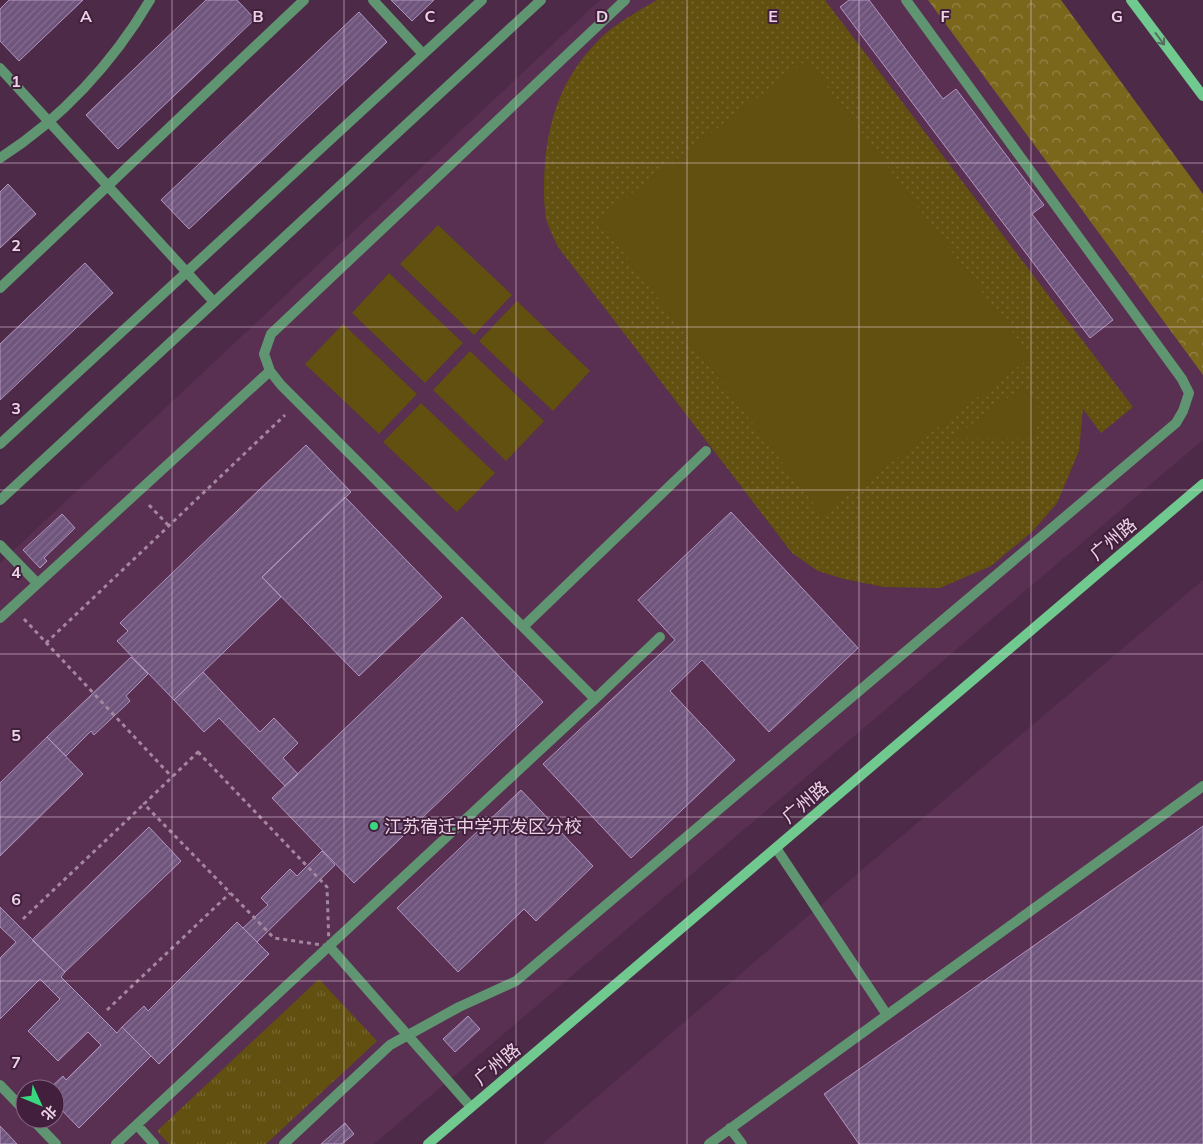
<svg xmlns="http://www.w3.org/2000/svg" width="1203" height="1144" font-family="Mulish,'Noto Sans SC',sans-serif">
<style>
.built{fill:#592f52;fill-rule:evenodd}
.grass{fill:url(#grass-tufts)}
.forest{fill:url(#forest-crowns)}
.park{fill:url(#park-dots)}
.pitch{fill:#61500f}
.building{fill:url(#building-hatch);stroke:#b296c1}
.lines{fill:none;stroke-linecap:round;stroke-linejoin:round}
.path{stroke:#a4879e;stroke-width:3;stroke-dasharray:4 4;stroke-linecap:butt}
.lane{stroke:#5f9570;stroke-width:10}
.street{stroke:#5f9570;stroke-width:10}
.secondary{stroke:#70c98e;stroke-width:10}
.oneway{stroke:#576b61}
.grid{fill:none;stroke:#ecd4e6;stroke-width:1;stroke-opacity:0.55}
.poi-dot{fill:#39d87f;stroke:#421f3c;stroke-width:2}
.labels{text-anchor:middle;dominant-baseline:central;stroke-width:4;stroke-linejoin:round;paint-order:stroke}
.street-label{font-size:18px;fill:#ecd4e6;stroke:#421f3c}
.poi-label{font-size:18px;fill:#ecd4e6;stroke:#421f3c;text-anchor:start}
.grid-label{font-size:16px;text-anchor:middle;font-weight:bold;fill:#ecd4e6;stroke:#421f3c;stroke-width:4;stroke-linejoin:round;paint-order:stroke}
</style>
<defs>
<pattern id="grass-tufts" width="24" height="20" patternUnits="userSpaceOnUse" patternTransform="scale(1.25)"><rect width="24" height="20" fill="#61500f"/><path d="M3 7l-1-3M5 7V3M7 7l1-3M15 17l-1-3M17 17v-4M19 17l1-3" fill="none" stroke="#786832"/></pattern>
<pattern id="forest-crowns" width="20" height="18" patternUnits="userSpaceOnUse" patternTransform="scale(1.25)"><rect width="20" height="18" fill="#7b671c"/><path d="M2 6a3 3 0 1 1 6 0M12 15a3 3 0 1 1 6 0" fill="none" stroke="#948348"/></pattern>
<pattern id="park-dots" width="8" height="8" patternUnits="userSpaceOnUse" patternTransform="scale(1.25)"><rect width="8" height="8" fill="#61500f"/><path d="M2 2h.1M6 6h.1" fill="none" stroke="#786832" stroke-width="1.8" stroke-linecap="round"/></pattern>
<pattern id="building-hatch" width="6" height="6" patternUnits="userSpaceOnUse" patternTransform="scale(1.25)"><rect width="6" height="6" fill="#6f547c"/><path d="M-1 1l2-2M0 6l6-6M5 7l2-2" fill="none" stroke="#846c8f"/></pattern>
</defs>
<rect width="100%" height="100%" fill="#4d2a47"/>
<path class="built" d="M600,0h328l275,375v65l-829,704h-374v-581zM25,1089h30v30h-30z
M1203,580v564h-661l335,-287z"/>
<path class="grass" d="M319,979l58,62 -111,103h-97l-12,-13z"/>
<path class="forest" d="M928,0h133l142,194v181z"/>
<path class="park" d="M657,0h168l308,407 -32,26 -18,-24 -4,42 -22,52 -24,28 -42,35 -51,22 -56,-1 -40,-8 -26,-8 -26,-18 -234,-306c-4,-8 -8,-17 -11,-25 -3,-12 -3,-26 -3,-38 1,-55 14,-103 54,-143 16,-17 39,-29 59,-41z"/>
<path class="pitch" d="M807,60l224,297 -209,158 -224,-296z
M438,225l74,70 -38,40 -74,-71z
M389,273l74,70 -38,40 -73,-70z
M517,301l73,70 -37,40 -74,-70z
M343,324l74,70 -38,40 -74,-70z
M470,351l74,70 -38,40 -73,-71z
M1021,388c21,17 22,25 12,50h-80z
M421,403l74,70 -38,39 -74,-70z"/>
<path class="building" d="M9,0h74l-64,61 -19,-20v-32z
M206,0h31l18,19 -137,130 -32,-34z
M391,0h43l-22,21z
M849,0h20l74,99 13,-10 88,116 -12,9 81,106 -23,18 -250,-331z
M359,12l28,30 -198,187 -28,-29z
M8,184l28,30 -36,34v-56z
M85,263l28,30 -113,107v-56z
M306,445l45,47 -89,85 19,20 -107,103 -57,-59 11,-10 -8,-8z
M345,497l97,100 -83,79 -97,-99z
M731,512l127,136 -89,84 -67,-72 -32,31 65,69 -104,98 -88,-94 132,-124 -37,-40z
M62,514l13,14 -31,30 3,3 -7,7 -17,-18z
M462,617l81,85 -189,181 -82,-85z
M131,657l17,17 -22,22 4,5 -36,34 -3,-4 -25,25 -19,-19z
M203,672l57,60 14,-14 24,25 -15,15 15,16 -13,12 -66,-68 -15,14 -30,-32z
M47,737l36,37 -83,82v-73z
M521,790l72,76 -57,55 -12,-12 -66,63 -61,-64z
M1203,826v318h-344l-35,-50z
M149,827l32,34 -116,111 -33,-32z
M322,851l13,14 -78,77 -14,-14 25,-23 -7,-7 29,-29 7,7z
M0,907l65,65 -4,5 56,56 5,-6 29,29 -72,72 -24,-25v-14h-6l14,-13 3,4 35,-35 -13,-13 -30,29 -30,-30 32,-32 -20,-20 -40,40v-61l16,-16 -16,-15z
M237,922l32,32 -110,110 -37,-37 22,-21 4,5z
M468,1016l12,13 -25,23 -12,-13z
M345,1123l9,11 -12,10h-21z
M0,1126l17,18h-17z"/>
<g class="lines">
<path class="path" d="M149,505l20,21
M24,619l148,158
M46,643l239,-228
M198,752l129,135 2,59 -55,-8 -130,-134z
M23,919l121,-115
M107,1010l123,-117"/>
<path class="lane" d="M373,0l50,54
M0,68l214,234
M0,158c61,-39 113,-95 150,-158
M0,288l304,-288
M0,444l482,-444
M0,545l37,38
M0,618l270,-247
M523,627l183,-176
M595,699l-314,-314 -11,-14 -6,-17 7,-20 354,-334
M776,848l111,167
M329,946l142,161
M0,1085l25,26
M32,1119l24,25
M137,1125l17,19
M730,1128l12,16
M116,1144l479,-445 65,-62
M284,1144l106,-99 69,-38 57,-26 660,-558 7,-12 6,-18 -7,-14 -276,-379
M709,1144l494,-358"/>
<path class="street" d="M0,500l541,-500"/>
<path class="secondary" d="M1131,0l72,96
M428,1144l775,-660"/>
</g>
<defs><path id="oneway-shaft" d="M-6 0H5M1.5-3L5.5 0L1.5 3" fill="none" stroke-width="1.6" stroke-linecap="round" stroke-linejoin="round" transform="scale(1.25)"/></defs>
<use class="oneway" href="#oneway-shaft" transform="translate(1160 39) rotate(53)"/>
<path class="grid" d="M172,0v1144M344,0v1144M516,0v1144M687,0v1144M859,0v1144M1031,0v1144M0,163h1203M0,327h1203M0,490h1203M0,654h1203M0,817h1203M0,981h1203"/>
<circle class="poi-dot" cx="374" cy="826" r="5"/>
<g class="labels">
<g class="street-label">
<text transform="translate(1113 539) rotate(-40)">广州路</text>
<text transform="translate(805 802) rotate(-40)">广州路</text>
<text transform="translate(497 1064) rotate(-40)">广州路</text>
</g>
<g class="poi-label">
<text x="384" y="826">江苏宿迁中学开发区分校</text>
</g>
</g>
<g class="grid-label">
<text x="86" y="22">A</text>
<text x="258" y="22">B</text>
<text x="430" y="22">C</text>
<text x="602" y="22">D</text>
<text x="773" y="22">E</text>
<text x="945" y="22">F</text>
<text x="1117" y="22">G</text>
<text x="16" y="87">1</text>
<text x="16" y="251">2</text>
<text x="16" y="414">3</text>
<text x="16" y="578">4</text>
<text x="16" y="741">5</text>
<text x="16" y="905">6</text>
<text x="16" y="1068">7</text>
</g>
<g transform="translate(40 1104) rotate(134)"><circle r="24" fill="#421f3c" stroke="#866780"/>
<path d="M0-4L9 19L0 12L-9 19Z" fill="#39d87f"/>
<text y="-8" font-size="14" font-weight="bold" text-anchor="middle" fill="#ecd4e6">北</text>
</g>
</svg>
